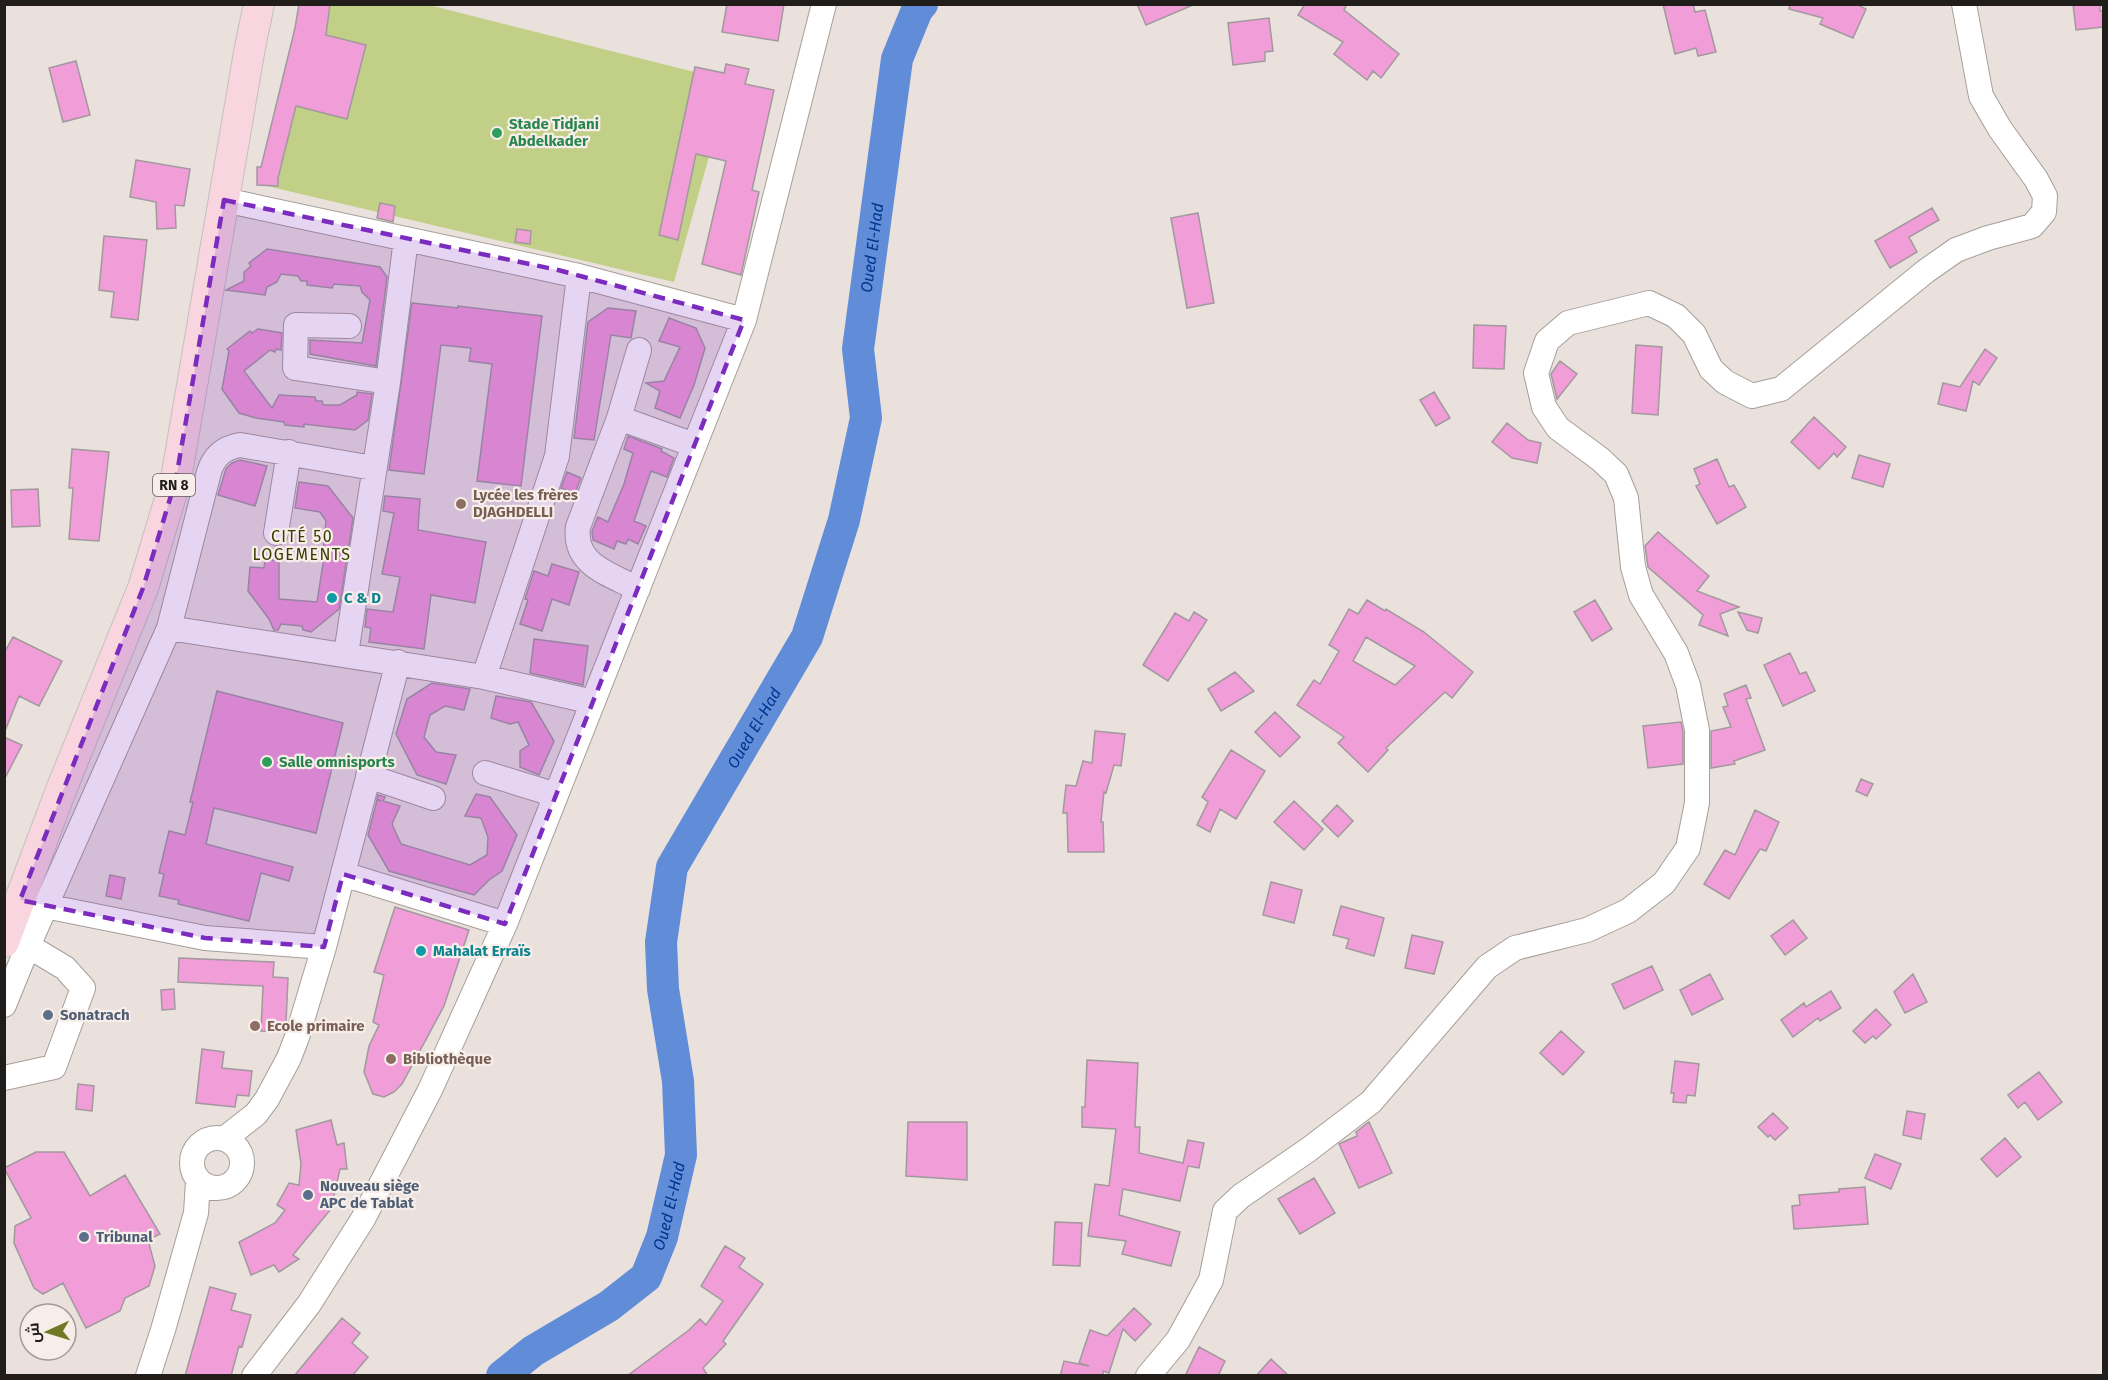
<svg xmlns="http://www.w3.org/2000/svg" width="2108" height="1380" font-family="'Fira Sans',Cairo,sans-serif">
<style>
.green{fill:#c1d086}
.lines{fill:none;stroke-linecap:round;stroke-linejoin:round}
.river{stroke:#618dd8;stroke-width:32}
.building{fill:#f09dd8;stroke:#a1999e;stroke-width:1.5;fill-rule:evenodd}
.minor-casing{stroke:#a69e99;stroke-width:26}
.major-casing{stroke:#c1c0bf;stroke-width:32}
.minor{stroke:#fff;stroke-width:24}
.major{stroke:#f9d6df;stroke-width:30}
.marked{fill:#7b2cbf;fill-opacity:0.2;stroke:#7b2cbf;stroke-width:4.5;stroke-dasharray:12 8;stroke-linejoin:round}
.leisure-dot{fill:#2e9e5b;stroke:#f8eee9;stroke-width:2}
.education-dot{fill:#8d6e63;stroke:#f8eee9;stroke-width:2}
.culture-dot{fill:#0f9aa8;stroke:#f8eee9;stroke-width:2}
.service-dot{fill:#5c6f8a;stroke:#f8eee9;stroke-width:2}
.labels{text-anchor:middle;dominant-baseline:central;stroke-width:4.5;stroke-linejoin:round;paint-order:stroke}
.shield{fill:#f8eee9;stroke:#625c59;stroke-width:1.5}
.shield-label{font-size:14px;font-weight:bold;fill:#211d1b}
.leisure-label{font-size:15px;font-weight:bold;fill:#27864d;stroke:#f8eee9;text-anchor:start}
.education-label{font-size:15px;font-weight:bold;fill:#785e54;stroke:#f8eee9;text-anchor:start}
.culture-label{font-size:15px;font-weight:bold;fill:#0d838f;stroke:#f8eee9;text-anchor:start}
.service-label{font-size:15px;font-weight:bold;fill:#4e5e75;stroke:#f8eee9;text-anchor:start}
.water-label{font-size:16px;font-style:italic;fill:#00368d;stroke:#f8eee9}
.neighbourhood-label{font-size:16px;letter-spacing:1.5px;fill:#373d00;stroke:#f8eee9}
</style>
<rect width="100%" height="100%" fill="#eae1dc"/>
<path class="green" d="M309,5h120l301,76 -56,201 -407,-96z"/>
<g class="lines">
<path class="river" id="s1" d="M502,1376l31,-25 76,-45 37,-29 16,-40 19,-82 -3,-74 -15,-92 -2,-47 11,-75 135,-230 37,-117 22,-102 -8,-69 39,-290 20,-49 5,-6"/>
</g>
<path class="building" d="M299,4h31l-4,31 40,10 -19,74 -51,-13 -18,72v8l-21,-1v-18h4l34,-139z
M727,4h57l-6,37 -56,-9z
M1137,4h56v1l-47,20z
M1305,4h42l-3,6 55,44 -18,24 -8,-7 -6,9 -33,-26 9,-12 -45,-27z
M1663,4h30l2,8 10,-2 11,42 -18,4 -2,-8 -21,6z
M1790,4h66l10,5 -13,29 -33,-14 3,-6 -34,-9z
M2073,4h27v7h3v16l-27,3z
M1269,18l4,33 -8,1v9l-32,4 -5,-42z
M76,61l14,54 -27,7 -14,-54z
M726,64l23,5 -4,15 29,6 -22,100 7,2 -18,83 -39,-11 24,-103 -30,-7 -18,86 -19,-5 36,-168 29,6z
M136,160l54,9 -6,37 -9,-1 1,23 -19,1 -1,-27 -26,-5z
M380,203l15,3 -2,16 -16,-4z
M1932,208l7,12 -30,17 8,15 -27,16 -15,-27z
M1198,213l16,90 -27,5 -16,-90z
M517,229l14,2 -1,13 -15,-2z
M104,236l43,4 -9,80 -27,-3 3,-25 -15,-2z
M267,249l113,18 7,10 -11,89 -66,-12v-14l52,3 8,-43 -8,-8 -2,-6 -26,-2 -2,4 -25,-3v-4h-6l-3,-5 -17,-2 -4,8 -10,5 -2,8 -39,-5 18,-9v-9l7,-6 -2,-3z
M412,303l46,5v-2l84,10 -21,170 -44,-5 15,-117 -23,-3 2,-13 -30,-3 -17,129 -35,-4z
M608,308l28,3 -5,27 -20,-3 -17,105 -20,-2 14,-116z
M669,318l27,10 9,20 -11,37 -14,33 -25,-10 5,-17 -14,-8 18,-2 16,-34 -21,-6z
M1474,325l32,1 -2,43 -31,-1z
M258,329l24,4 -1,17 -5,-1 -1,3 -5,-2 -26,21 28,37 7,-13 36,2 1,4h6l1,4h17l17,-10v-3l15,2 -4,26 -13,10 -51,-6v3l-19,-2 -1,-3 -28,-4 -17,-5 -17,-24 7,-38 -2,-2 23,-18 2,2z
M1636,345l26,2 -4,68 -26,-2z
M1985,349l12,9 -18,27 -6,-4 -7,30 -28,-7 5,-21 17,4z
M1560,361l17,13 -20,25 -6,-25z
M1434,392l16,26 -14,8 -16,-26z
M1814,417l32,30 -9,10 -3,-4 -15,16 -28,-27z
M1507,423l21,17 13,3 -4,20 -25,-5 -20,-16z
M628,436l34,13 -1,2 13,7 -7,19 -16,-6 -17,50 12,5 -8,18 -10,-5 -2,5 -9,-3 -3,8 -21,-9 -1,-9 6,-14 10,5 16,-38 9,-31 -9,-4z
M72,449l37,3 -10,89 -30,-2 4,-51h-4z
M1859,455l31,9 -7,23 -31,-9z
M1717,459l12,28 5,-2 12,22 -29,17 -21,-38 4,-2 -6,-15z
M240,460l27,6 -12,40 -37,-11 8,-26 6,-6z
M567,472l14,6 -6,15 -14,-5z
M299,482l29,4 25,32 -14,91 -28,23 -8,-2 -1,-4 -21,-2 -3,6h-4l-5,-11 -21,-28 2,-24 14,1 1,-9 14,2v38l38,3 8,-51h-2l3,-30 -6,-9 -25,-4z
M38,489l2,37 -28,1 -1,-37z
M385,496l35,3 -2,31 68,12 -11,61 -44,-8 -7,54 -55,-7 2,-14 -6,-1 2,-18 26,3 7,-35 -18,-3 12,-61 -11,-2z
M1658,532l51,44 -12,15 42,16 -19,7 8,22 -29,-11 4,-10 -55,-48 -3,-21z
M552,564l27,8 -10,33 -17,-6 -10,32 -22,-7 8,-24 -3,-1 9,-28 14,5z
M1367,600l18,11 1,-2 38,23 49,40 -21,26 -7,-6 -59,56 2,2 -20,22 -30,-29 6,-6 -47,-32 17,-25 6,4 19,-33 -10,-6 20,-36 9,5zM1366,637l49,29 -20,19 -42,-24z
M1595,600l17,29 -20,12 -18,-29z
M1194,612l13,8 -39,61 -25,-16 32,-52 14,8z
M1738,612l24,6 -4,15 -11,-3z
M13,637l49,24 -23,45 -20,-10 -14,35 -1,-78z
M534,639l54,7 -5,39 -53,-12z
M1790,653l10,21 6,-2 9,19 -32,15 -19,-41z
M1235,672l19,19 -33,20 -13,-22z
M432,683l38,6 -6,21 -19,-4 -15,9 -6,22 12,15 20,3 -10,29 -29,-9 -21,-41 11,-35z
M1746,685l5,13 -5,1 19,51 -31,11 1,3 -24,4v-37l20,-4 -8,-20 5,-1 -4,-12z
M217,691l126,32 -27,110 -102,-25 -8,36 87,23 -4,14 -28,-8 -12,48 -71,-17 1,-4 -20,-4 5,-22 -5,-1 10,-42 16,4 8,-33h-3z
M496,696l35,6 23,39 -15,34 -19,-8v-16l9,-6 -11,-23 -8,2 -19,-6z
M1275,712l25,25 -20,20 -25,-25z
M1681,722l2,9v33l-35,4 -5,-42z
M1095,731l30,3 -4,32 -7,-1 -8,28 -2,-1 -3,30h2l1,30h-36l-1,-39h-4l3,-28 10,1 7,-25 9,2z
M4,737l18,8 -18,35z
M1231,750l34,21 -29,48 -16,-10 -10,23 -13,-7 11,-23 -6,-5z
M1861,779l12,5 -6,12 -11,-5z
M476,794l14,3 27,38 -15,36 -13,9 -15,15 -85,-24 -21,-36 9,-35 4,1 -4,-2 1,-4 7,2 -2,4 17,5 -8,18 9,20 69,21 17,-10 1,-18 -7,-19 -16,-2z
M1294,801l29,28 -19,21 -30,-28z
M1337,805l16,16 -15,16 -16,-16z
M1755,810l24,12 -13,29 -6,-2 -31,50 -25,-15 21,-34 10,5z
M110,875l15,3 -4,21 -15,-3z
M1271,882l31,8 -8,33 -31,-8z
M1341,906l43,12 -10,38 -28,-8 3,-9 -16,-4z
M395,907l74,23 -25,76 -42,78 -8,8 -10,5 -11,-3 -9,-22 5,-26 10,-21 -6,-3 11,-47 -10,-3z
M1793,920l14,18 -22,17 -14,-19z
M1412,935l31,7 -9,32 -29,-6z
M179,958l95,4 -1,15 15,1 -2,45h-8l-1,9 -16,-1 2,-45 -85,-4z
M1652,966l11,24 -39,19 -12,-25z
M1710,974l13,25 -31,16 -12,-25z
M1913,974l14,28 -22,11 -11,-21z
M174,989l1,20 -13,1 -1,-20z
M1831,991l10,17 -21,13 -2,-3 -25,19 -12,-17 23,-17 2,4z
M1876,1009l15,16 -15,14 -3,-3 -8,7 -12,-12z
M1561,1031l23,21 -21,23 -23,-22z
M202,1049l22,3 -2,16 30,3 -3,25 -12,-1 -2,12 -39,-4z
M1087,1060l51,3 -3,64h5l-1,26 44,10 5,-23 16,3 -5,25 -11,-2 -8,35 -57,-12 -4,26 61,17 -9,34 -49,-12 4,-13 -38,-5 7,-52 14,2 7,-57 -34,-2v-20h3z
M1675,1061l24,3 -4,32 -8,-1 -1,8 -13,-1 1,-9h-3z
M2039,1072l23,30 -24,18 -13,-18 -7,6 -10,-13z
M78,1084l16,2 -2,25 -16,-2z
M1907,1111l18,3 -4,25 -18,-4z
M1773,1113l15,15 -13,12 -5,-5 -2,2 -10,-10z
M331,1120l6,25 7,-2 3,26h-7l-9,40 -38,46 6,4 -20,13 -5,-7 -23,10 -12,-33 36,-19 10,-13 -8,-5 12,-22 10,2 2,-21 -5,-34z
M908,1122h59v58l-61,-4z
M1369,1122l23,51 -33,15 -20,-44 18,-8 -1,-4z
M2005,1138l16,19 -24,20 -16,-18z
M36,1152h28l26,44 35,-21 35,59 -12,6 7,26 -6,20 -24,12 -5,13 -34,17 -23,-45 -20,11 -9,-6 -20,-45 1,-17 16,-8 -27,-50z
M1875,1154l26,10 -10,25 -26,-11z
M1314,1178l21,35 -35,21 -22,-35z
M1865,1187l3,37 -74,5 -2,-23 8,-1 -1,-10 40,-3v-3z
M1055,1222l27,1 -2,43 -27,-1z
M725,1246l20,12 -6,9 24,17 -40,57 3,3 -23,24 5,8h-81l62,-46 11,-11 6,6 17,-24 -22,-15z
M210,1287l26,7 -5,16 20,5 -9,32 -3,-1 -8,30h-46z
M1134,1308l17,16 -16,17 -12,-12 -14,44 -6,-2v5h-43l4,-15 25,5 -10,-3 11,-33 17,6z
M342,1318l18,15 -8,10 16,14 -16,19h-58z
M1199,1347l26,14 -7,15h-33z
M1271,1359l18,17h-33z"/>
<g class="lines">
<defs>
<path id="minor" d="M224,200l355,76 -22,180 -73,221
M579,276l165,44
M349,326l-53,-1 -1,43 93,14
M619,418l75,27
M276,533l13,-81
M638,589c-28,-15 -65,-24 -60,-62l41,-109 20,-68
M169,628l315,49 109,25
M346,654l42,-272 18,-143
M485,773l71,22
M368,776l65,22
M343,874l162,50
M30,903l175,35 119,9
M4,1005l24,-59 141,-318 40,-156c5,-16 14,-24 31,-27l133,23
M4,1078l50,-11 29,-79 -18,-20 -50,-30
M192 1163a25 25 0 1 1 50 0a25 25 0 1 1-50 0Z
M224,1139l32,-25 11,-15 22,-41 8,-21 27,-90 74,-285
M148,1376l15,-46 33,-117 2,-32
M254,1376l55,-72 54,-85 67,-129 75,-166 239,-604 80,-316
M1148,1376l30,-36 33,-60 14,-69 16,-15 67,-46 63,-48 116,-135 28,-19 72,-18 41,-19 36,-28 24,-35 9,-45v-73l-9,-45 -12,-32 -35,-58 -8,-28 -7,-69 -10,-24 -16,-15 -42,-31 -14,-21 -8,-34 11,-32 21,-18 81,-20 27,13 18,18 17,35 14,13 27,14 29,-7 145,-118 30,-21 32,-12 44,-12 12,-14 1,-16 -9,-17 -36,-50 -19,-33 -17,-92"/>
<path id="major" d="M4,942l57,-152 82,-202 33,-109 74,-432 9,-43"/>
</defs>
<use href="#minor" class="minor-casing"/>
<use href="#major" class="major-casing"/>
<use href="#minor" class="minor"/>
<use href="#major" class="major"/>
</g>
<path class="marked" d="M224,200l334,70 186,50 -239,604 -162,-50 -19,73 -119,-9 -185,-38 123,-312 33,-109z"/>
<g class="leisure-dot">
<circle cx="497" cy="133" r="6"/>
<circle cx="267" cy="762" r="6"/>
</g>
<g class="education-dot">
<circle cx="461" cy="504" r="6"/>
<circle cx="255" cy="1026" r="6"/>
<circle cx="391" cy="1059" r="6"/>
</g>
<g class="culture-dot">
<circle cx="332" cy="598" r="6"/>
<circle cx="421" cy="951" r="6"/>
</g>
<g class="service-dot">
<circle cx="48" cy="1015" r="6"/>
<circle cx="308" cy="1195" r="6"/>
<circle cx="84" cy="1237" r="6"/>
</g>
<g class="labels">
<rect class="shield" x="153" y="474" width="42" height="22" rx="4.5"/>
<g class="shield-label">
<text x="174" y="485">RN 8</text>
</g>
<g class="leisure-label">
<text x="509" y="124">Stade Tidjani<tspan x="509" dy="17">Abdelkader</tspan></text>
<text x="279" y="762">Salle omnisports</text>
</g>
<g class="education-label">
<text x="473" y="495">Lycée les frères<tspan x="473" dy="17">DJAGHDELLI</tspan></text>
<text x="267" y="1026">Ecole primaire</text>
<text x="403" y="1059">Bibliothèque</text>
</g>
<g class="culture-label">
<text x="344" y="598">C &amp; D</text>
<text x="433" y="951">Mahalat Erraïs</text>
</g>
<g class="service-label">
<text x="60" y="1015">Sonatrach</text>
<text x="320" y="1186">Nouveau siège<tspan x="320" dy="17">APC de Tablat</tspan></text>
<text x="96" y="1237">Tribunal</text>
</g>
<g class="water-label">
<text stroke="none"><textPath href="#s1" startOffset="1258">Oued El-Had</textPath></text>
<text stroke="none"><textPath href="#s1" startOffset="754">Oued El-Had</textPath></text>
<text stroke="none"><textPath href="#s1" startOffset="250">Oued El-Had</textPath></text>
</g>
<g class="neighbourhood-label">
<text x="302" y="536">CITÉ 50<tspan x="302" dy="18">LOGEMENTS</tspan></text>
</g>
</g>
<rect width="2108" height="1380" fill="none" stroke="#211d1b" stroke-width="12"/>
<g transform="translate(48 1332) rotate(266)"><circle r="28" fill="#f8eee9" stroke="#a29a97" stroke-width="1.5"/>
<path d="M0-4.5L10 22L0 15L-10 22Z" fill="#6f7924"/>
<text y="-9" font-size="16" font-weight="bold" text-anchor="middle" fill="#211d1b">ش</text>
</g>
</svg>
